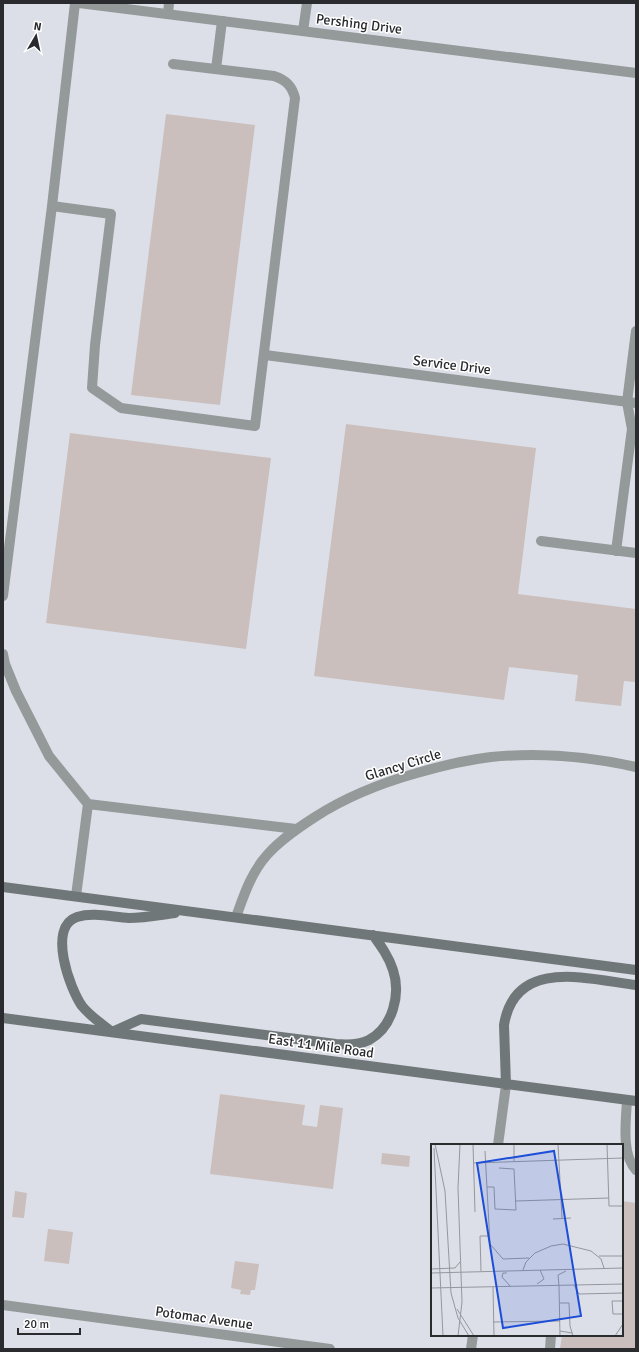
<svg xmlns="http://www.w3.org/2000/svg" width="639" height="1352" font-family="Signika,sans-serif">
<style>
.building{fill:#cabfbc}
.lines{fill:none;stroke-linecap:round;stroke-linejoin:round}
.service{stroke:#949999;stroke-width:10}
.minor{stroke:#949999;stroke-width:10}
.tertiary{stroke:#949999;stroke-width:10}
.secondary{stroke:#707778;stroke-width:10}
.labels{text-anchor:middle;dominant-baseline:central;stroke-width:3;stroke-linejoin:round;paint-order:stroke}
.street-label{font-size:14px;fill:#2a2b2f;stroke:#fff}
.inset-road{fill:none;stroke:#95979e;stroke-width:1}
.view{fill:#1d4ed8;fill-opacity:0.15;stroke:#1d4ed8;stroke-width:2}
.inset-edge{fill:none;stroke:#2a2b2f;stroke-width:2}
</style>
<rect width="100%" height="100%" fill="#dddfe8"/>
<path class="building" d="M166,114l89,11 -35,280 -89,-10z
M346,424l190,24 -18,146 118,15v73l-12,-1 -3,25 -46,-5 3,-26 -69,-8 -5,33 -190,-24z
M70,433l201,25 -25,191 -200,-26z
M220,1094l85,11 -3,20 15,2 3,-22 23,3 -10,81 -123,-15z
M382,1153l28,3 -1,11 -28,-3z
M15,1191l12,2 -3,25 -12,-1z
M622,1201l14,2v146h-76l2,-14h60z
M48,1229l25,3 -4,32 -25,-3z
M235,1261l24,3 -4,26h-4l-1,5 -10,-1 1,-4 -10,-2z"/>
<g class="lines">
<path class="service" d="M168,14l1,-11
M216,69l6,-48
M52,206l59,8 -16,131 -3,43 29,20 134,18 40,-328c-3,-12 -9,-18 -21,-22l-101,-12
M541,541l95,12
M616,551l16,-122 -5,-27
M3,596l49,-390 23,-203
M3,654l2,10 11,27 33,65 39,48 208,25
M76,896l12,-92
M236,917c8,-22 15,-44 31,-62 13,-15 31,-27 48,-38 31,-20 66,-34 102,-44 24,-7 49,-13 74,-16 50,-5 96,-1 145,10
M627,1100c-1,21 -6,54 9,70
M550,1349l1,-14"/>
<path class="minor" d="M79,3l557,70
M303,31l4,-28
M265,355l371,48
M627,402l9,-71
M3,1305l327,44"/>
<path class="tertiary" d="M498,1145l8,-60
M471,1349l2,-14"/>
<path class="secondary" d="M3,887l633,83
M175,913c-15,2 -31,5 -46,5 -17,-1 -36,-6 -52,-1 -30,10 -7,72 5,89 8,10 20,18 30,26l29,-13 195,25c11,1 23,1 33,-4 24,-13 32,-46 24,-70 -4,-13 -12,-24 -20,-35
M3,1018l633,83
M506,1085l-2,-60c11,-68 84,-46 132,-40"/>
</g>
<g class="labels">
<g class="street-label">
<text transform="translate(359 24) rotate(7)">Pershing Drive</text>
<text transform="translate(452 365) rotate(7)">Service Drive</text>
<text transform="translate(403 765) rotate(-17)">Glancy Circle</text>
<text transform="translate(321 1046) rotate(8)">East 11 Mile Road</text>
<text transform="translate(204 1318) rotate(8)">Potomac Avenue</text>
</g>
</g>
<g transform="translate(431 1144)">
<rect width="192" height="192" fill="#dddfe8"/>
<path class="inset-road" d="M4,0l10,47 6,102 7,25 11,18M42,0l2,68M83,0v17M127,0l4,74M176,0l2,62h14M3,4l9,188M54,7l5,93 13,15 26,-1M43,19l149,-5M56,43h7l1,22 21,1 -2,-41 -15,-1M85,57l93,-3M122,75l18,-1M168,112h24M0,125l24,-1 5,-6M92,126l3,-8 9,-9 16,-7 12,-2 28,7 10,8 3,9M50,127l-1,-35h8M0,129l192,-5M76,129h-4l-1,4 9,10M106,140l7,-5 -4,-9M143,141l5,9 44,-1M128,142l1,50M128,142l-1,-11 8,-4M62,143l1,49M0,144l192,-4M192,157h-11l1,13h10M129,159h9l1,23 3,10M26,165l17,27M62,178l67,-1M129,187l12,2M27,192l4,-34 -4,-114 2,-44M184,192l8,-12"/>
<path class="view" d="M123,7l27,165 -78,12 -26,-165z"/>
<rect width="192" height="192" class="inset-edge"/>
</g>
<rect width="639" height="1352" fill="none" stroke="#2a2b2f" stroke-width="8"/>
<g transform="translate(36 36) rotate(9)" stroke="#ffffff" stroke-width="3" paint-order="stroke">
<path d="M0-3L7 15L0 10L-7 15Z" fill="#2a2b2f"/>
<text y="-6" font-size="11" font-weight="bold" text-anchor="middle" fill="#2a2b2f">N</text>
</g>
<path d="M18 1328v6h62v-6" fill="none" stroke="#2a2b2f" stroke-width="2"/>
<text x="24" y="1328" font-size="12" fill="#2a2b2f" stroke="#ffffff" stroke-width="3" paint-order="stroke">20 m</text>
</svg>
